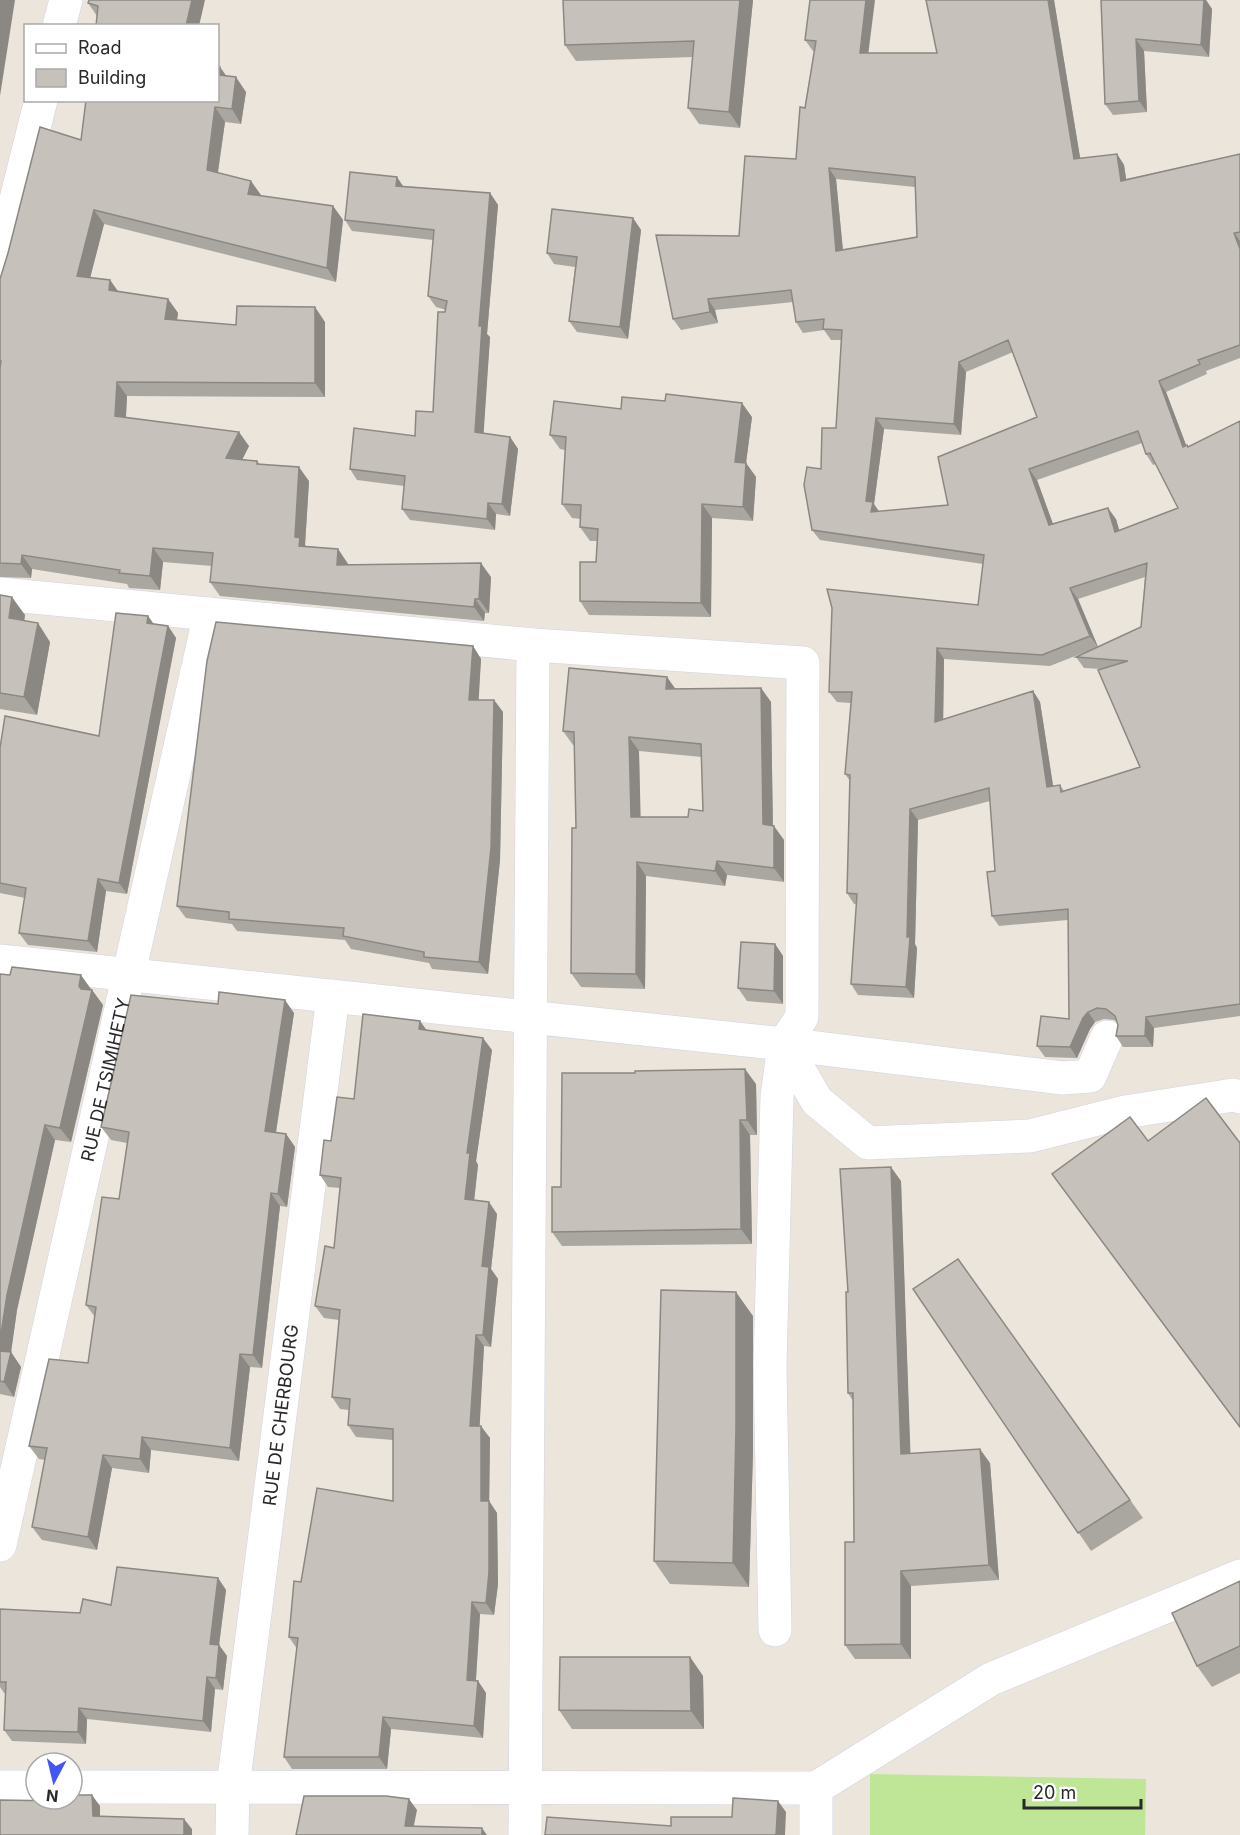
<svg xmlns="http://www.w3.org/2000/svg" width="1240" height="1835" font-family="Inter,sans-serif">
<style>
.pitch{fill:#bfe696}
.lines{fill:none;stroke-linecap:round;stroke-linejoin:round}
.minor-casing{stroke:#d1d3e2;stroke-width:34}
.minor{stroke:#fff;stroke-width:33}
.wall{fill:#aaa7a1;fill-rule:evenodd}
.shaded-wall{fill:#8b8883}
.building{fill:#c6c2bb;stroke:#8b8883;stroke-width:1.5;fill-rule:evenodd}
.labels{text-anchor:middle;dominant-baseline:central;stroke-width:5;stroke-linejoin:round;paint-order:stroke}
.street-label{font-size:18px;fill:#292929;stroke:#fff}
</style>
<rect width="100%" height="100%" fill="#ebe5dc"/>
<path class="pitch" d="M870,1774l276,5 -1,56h-275z"/>
<g class="lines">
<defs>
<g id="minor">
<path d="M59,26l7,-26"/>
<path d="M0,263l41,-163"/>
<path d="M0,594l533,51 270,18 -1,354 -18,27 -7,53 -7,269 5,264"/>
<path d="M0,961l784,83 279,34 27,-2 17,-39"/>
<path d="M784,1044l33,57 51,42 162,-7 95,-24 108,-17 7,2"/>
<path id="s1" d="M0,1545l210,-931"/>
<path d="M0,1787h36"/>
<path d="M72,1787l744,1 175,-109 249,-103"/>
<path id="s2" d="M232,1835l1,-48 100,-791"/>
<path d="M525,1835l8,-1190"/>
<path d="M816,1835v-47"/>
</g>
</defs>
<use href="#minor" class="minor-casing"/>
<use href="#minor" class="minor"/>
</g>
<path class="wall" d="M563,0h190l-13,128 -41,-4 -11,-16 5,-51 -117,4 -11,-16z
M810,0l59,53h68l-11,-53h128l26,158 37,-4 7,11 2,14 114,-25v204l-34,13 1,3 -41,18 20,53 3,2 51,-26v595l-86,12 -1,19h-30l-7,-11 2,-11 -1,-3 -3,-2 -10,-1 -9,3 -5,7 -13,29 -32,-1 -8,-11 32,-27 -1,-99 -69,6 -7,-10 3,-45 -5,-70 -72,19 -3,124 2,4 -3,50 -56,-3 -7,-11 6,-80h-3l-7,-11 3,-112 -5,-7 6,-71 -14,-1 -8,-10 149,-87 5,-41 -163,-24 -8,-10 9,-61 15,-41 5,-88h-10l-7,-10 -21,3 -7,-11 -3,-20 -78,8 3,13 -37,7 -8,-11 66,-83 57,-77 18,-108h-1l-8,-11zM836,179l79,8 2,50 -74,13zM1013,352l24,65 -89,88 -69,7 -5,-8 10,-75 77,6 5,-63zM1142,443l4,11 7,11 3,-1 22,44 -59,23 -3,-12 -63,5 -16,-44zM1145,577l-4,50 -65,30 8,11 17,1 39,98 -76,24 -4,-6 -7,1 -13,-84 -7,-11 -90,29 1,-61 106,7 48,-19 -20,-48z
M1101,0h105l6,9 -3,48 -65,-6 3,61 -34,3 -8,-11z
M88,3l111,23 -102,-10z
M227,76l19,16 -5,32 -16,-2 -7,51 43,23 72,10 10,14 -7,62 -232,-58 -14,54 20,2 8,12 50,7 10,14 -1,7 59,5 89,-3v75l-198,-1 -1,22 123,28 -7,14 15,1 3,3 49,17 -4,64 1,1 32,3 10,15 143,13 -2,36h-4l-1,8 -264,-25 -10,-14 2,-16 -49,-4 -3,28 -31,-2 -2,-4 -95,-15 -1,9 -31,-1v-298l81,-139z
M404,186l86,7 8,12 -11,129 3,3 -7,96 27,4 8,12 -8,67 -14,-2 -1,16 -85,-10 -8,-11 2,-23 -47,-6 -7,-11 65,-33 18,-24 13,-102 -10,-3 -8,-11 5,-56 -81,-9 -7,-11z
M633,218l8,12 -13,109 -51,-7 -8,-11 6,-54 -21,-3 -7,-11z
M621,409l131,8 -6,46 10,14 -3,44 -41,-3 -1,99 -122,-2 -9,-14 16,-39 1,-21h-7l-10,-14 1,-8 -9,-1 -10,-14 3,-54 -5,-1 -10,-14z
M0,595l25,20 -1,6 26,21 -13,73 -37,-6z
M148,616l6,8 14,2 8,12 -49,256 -21,-3 -9,61 -69,-7 -9,-12 6,-35 -25,-5v-145l99,-12z
M473,646l8,13 -3,41h16l9,12 -3,148 -12,114 -56,-5 -3,-6 -78,-14 -6,-9 -108,-9 -5,-7 -46,-6 -9,-12z
M761,688l10,14 2,124 11,14v42l-57,-7 -2,11 -79,-10 -1,113 -64,-2 -10,-14 5,-145 -1,-83h-2l-10,-14 112,-42zM639,751l63,6 1,54 -15,6h-48z
M775,944l8,12v48l-36,-3 -9,-13z
M0,974l92,16 11,15 -32,137 -16,-2 -38,170 -6,42 10,15 -7,30 -14,-3z
M294,1013l-18,120 10,1 9,13 -8,60 -7,-1 -18,162 -12,-1 -11,94 -88,-11 -2,23 -37,-5 -15,82 -55,-10 -10,-13 13,-67 -6,-1 -10,-13 59,-83 7,-46 -9,-12 33,-106 8,-56 -16,-3 -10,-13z
M426,1030l66,20 -16,111 2,4 -4,35 23,14 -6,55 7,10 -7,68 -7,-1 -5,80 11,12 -1,63 8,12 1,71 -4,31 -14,-1 -4,67h2l8,12 -3,45 -92,-9 -4,40h-95l-8,-12 13,-108 -8,-12 12,-55 92,-81v-61l-37,-3 -8,-12 1,-15 -9,-1 -8,-12 7,-77 -15,-2 -9,-12 19,-58 6,-60 -12,-1 -8,-12 11,-34z
M756,1084l1,51h-7l2,109 -190,2 -10,-14 9,-45z
M1148,1141l92,2v285l-188,-254z
M901,1181l9,273 80,9 9,117 -88,6v73h-56l-10,-14 9,-103 -1,-141 -5,-8v-101z
M958,1259l185,259 -52,33 -178,-262z
M753,1316v135l-4,136 -79,-3 -16,-23z
M218,1578l8,12 -7,55 8,11 -4,34 -8,-1 -4,43 -124,-13 -1,25 -74,-3 -8,-11 2,-37h-2l-4,-6v-78l80,4z
M1240,1581v92l-28,14 -15,-21z
M690,1657l13,19 1,53h-132l-13,-19z"/>
<path class="shaded-wall" d="M0,0h15l-15,96z
M192,0h13l-6,26h-13z
M740,0h13l-13,128 -11,-16z
M866,0h9l-8,64 -7,-11z
M1048,0h6l28,169 -8,-10z
M1204,0h2l6,9 -3,48 -8,-12z
M1136,39l8,12 3,61 -8,-11z
M220,67l10,14 -11,-6z
M236,77l10,15 -5,32 -9,-15z
M215,107l10,15 -9,62 -9,-14z
M1117,154l7,11 4,26 -7,-10z
M829,168l7,11 8,83 -8,-11z
M397,177l8,12 -9,-3z
M251,181l10,14 -3,13 -10,-14z
M490,193l8,12 -11,129 3,3 -7,106 -8,-11 4,-106z
M333,206l10,14 -7,62 -9,-14z
M94,210l10,14 -17,66 -10,-14z
M633,218l8,12 -13,109 -8,-12z
M1234,233l6,8v8z
M110,280l10,14 -11,-4z
M168,299l10,14 -3,20 -10,-14z
M708,299l7,11 3,13 -8,-11z
M315,307l10,15v75l-10,-14z
M959,362l7,10 -5,63 -7,-11z
M1159,381l7,11 25,66 -8,-11z
M117,382l10,14 -2,35 -10,-15z
M742,403l10,14 -6,46 10,14 -3,44 -10,-14 -8,-45z
M876,418l8,11 -10,75 6,9 -9,-1 -5,-11z
M239,432l10,14 -13,26 -10,-14z
M510,437l8,12 -8,67 -8,-12z
M299,467l10,14 -4,64 5,7 -11,-6 -4,-9z
M1029,469l8,11 20,55 -8,-10z
M488,503l8,11 -1,16 -8,-11z
M702,504l10,14 -1,99 -10,-14z
M1108,508l8,11 7,24 -8,-11z
M153,548l10,14 -3,28 -10,-14z
M338,549l10,15 -1,15 -10,-14z
M22,555l10,14 -1,9 -10,-14z
M481,563l10,14 -2,36 -10,-14z
M1070,588l8,11 20,48 -8,-11z
M12,597l13,18 -3,21 -13,-18z
M475,599l10,14 -1,8 -10,-14z
M148,616l8,12 -9,-5z
M38,623l12,19 -13,73 -13,-18z
M168,626l8,12 -49,256 -8,-11z
M473,646l8,13 -3,53 -9,-12z
M937,648l7,11 -1,74 -8,-11z
M667,677l10,14 -11,-2z
M761,688l10,14 2,137 -10,-15z
M1033,691l7,11 15,96 -8,-11z
M494,700l9,12 -3,148 -12,114 -9,-12z
M629,737l10,14 2,80 -10,-14z
M910,809l8,11 -3,124 2,4 -3,50 -8,-11z
M774,826l10,14v42l-10,-14z
M717,861l10,14 -2,11 -10,-15z
M637,862l9,14 -1,113 -9,-15z
M98,879l8,12 -9,61 -9,-11z
M775,944l8,12v48l-9,-13z
M81,975l10,14 -2,11 -10,-14z
M92,990l11,15 -32,137 -11,-14z
M285,1000l9,13 -20,131 -9,-13z
M1088,1012l7,10 -5,7 -13,29 -7,-11 13,-29z
M1146,1017l8,11 -1,19 -8,-11z
M420,1021l8,11 -9,-3z
M483,1038l9,12 -16,111 2,4 -5,46 -8,-12 2,-46z
M745,1069l11,15 1,51 -10,-15z
M740,1120l10,15 2,109 -11,-15z
M45,1125l10,15 -38,170 -6,42 10,15 -7,30 -10,-15 -4,-29v-13l7,-45z
M286,1134l9,13 -8,60 -9,-13z
M891,1167l10,14 10,288 -10,-15z
M271,1193l9,13 -18,162 -9,-13z
M489,1202l8,12 -6,55 7,10 -7,68 -8,-12 -1,-69z
M736,1292l17,24v135l-4,136 -16,-24z
M476,1335l8,11 -5,92 -9,-12z
M240,1354l10,13 -11,94 -9,-13z
M481,1426l9,12 -1,75 -8,-12z
M142,1437l9,13 -2,23 -9,-14z
M980,1449l10,14 9,117 -10,-15z
M103,1455l9,13 -15,82 -9,-13z
M489,1501l8,12 1,71 -4,31 -8,-12z
M901,1571l10,15v73l-10,-15z
M218,1578l8,12 -7,55 8,11 -4,34 -7,-12 -6,-34z
M472,1602l8,12 -5,78 -8,-12z
M690,1657l13,19 1,53 -13,-18z
M207,1677l8,12 -4,43 -8,-11z
M478,1681l8,12 -3,45 -9,-12z
M79,1708l8,11 -1,25 -8,-12z
M383,1717l8,12 -4,40 -8,-12z
M92,1795l8,11v20l-7,-10z
M409,1799l8,11 -5,25 -7,-9z
M778,1801l8,11 -1,23h-9z
M184,1819l8,10v6h-8z
M482,1828l5,7h-5z"/>
<path class="building" d="M89,0h103l-6,26h-90l2,-20 -10,-3z
M563,0h177l-11,112 -41,-4 6,-67 -129,4z
M810,0h56l-6,53h77l-11,-53h122l26,159 43,-5 4,27 119,-27v78l-6,1 6,16v96l-42,15 2,4 -41,17 24,66 4,-2 1,2 52,-26v583l-94,13 -1,19h-29l2,-11 -3,-9 -9,-7 -9,-1 -9,4 -5,6 -13,29 -33,-1 4,-30 28,3 -1,-110 -76,7 -5,-44 8,-1 -6,-83 -79,21 -3,128h3l-4,50 -55,-3 6,-90 -10,-1 3,-118 -5,-1 7,-82h-23l3,-84 -5,-19 151,16 6,-50 -172,-25 -8,-45 3,-18 14,2 1,-41h14l6,-98 -19,-1 1,-10 -28,3 -5,-32 -83,9 2,13 -37,7 -17,-84 83,1 6,-80 51,3 4,-52 5,1 11,-67 -11,-1zM829,168l86,9 2,60 -81,14zM1008,340l29,77 -99,40 10,48 -77,7 2,-10 -7,-1 10,-83 78,6 5,-62zM1138,431l8,23 4,-1 28,55 -63,24 -7,-24 -59,17 -20,-56zM1147,563l-6,64 -65,30 52,4 -30,9 42,97 -79,25 -1,-7 -13,2 -14,-96 -98,31 2,-74 105,7 48,-19 -20,-48z
M1101,0h103l-3,45 -65,-6 3,62 -34,3z
M218,67h2l-1,8 17,2 -4,32 -17,-2 -8,63 44,11 -3,13 85,12 -6,62 -233,-58 -17,66 33,4 -1,10 59,9 -3,20 71,6 1,-19 78,1v76l-198,-1 -2,34 124,16 -13,26 31,3v3l42,3 -4,70 5,1 -1,8 39,3 -1,16 144,-2 -2,36h-4l-1,8 -264,-25 3,-29 -60,-5 -3,28 -31,-3 1,-3 -98,-15 -1,9 -21,-1v-195l1,-7h-1v-82l8,-26 32,-126 41,13 5,-40h132z
M350,172l47,5 -1,9 94,7 -11,133h3l-7,106 35,5 -8,67 -14,-1 -1,16 -85,-10 3,-33 -55,-7 4,-41 61,8 1,-25 17,1 5,-100h7l2,-11 -19,-5 6,-66 -89,-10z
M552,209l81,9 -13,109 -51,-6 8,-64 -30,-4z
M666,394l76,9 -7,59 11,1 -3,44 -41,-3 -1,99 -121,-2v-39h16l2,-33 -18,-2 1,-22 -19,-1 4,-67 -16,-2 4,-34 67,8 1,-12 43,4z
M0,595l12,2 -3,21 29,5 -14,74 -24,-4z
M116,613l32,3 -1,7 21,3 -49,257 -21,-4 -10,62 -69,-8 7,-45 -26,-5v-135l5,-32 94,20z
M216,622l257,24 -4,54h25l-3,148 -12,114 -55,-5v-5l-81,-16 1,-8 -115,-9v-7l-52,-6 30,-245z
M569,668l98,9 -1,12 95,-1 2,136 11,2v42l-57,-7 -2,10 -78,-9 -1,112 -65,-1 1,-145h4l-2,-96 -11,-1zM629,737l72,7 2,67 -14,-2 -1,8h-57z
M741,942l34,2 -1,47 -36,-3z
M12,967l69,8 -2,11 2,3 11,1 -32,138 -15,-3 -38,170 -7,45v-366l10,1z
M219,992l66,8 -20,131 21,3 -8,60 -7,-1 -18,162 -13,-1 -10,94 -88,-11 -2,22 -37,-4 -15,82 -56,-10 15,-79 -18,-2 20,-87 39,4 8,-56 -10,-2 16,-108 17,2 10,-67 -28,-5 30,-132 87,9z
M363,1014l57,7 -1,8 64,9 -16,115h3l-5,46 24,3 -7,64 7,1 -6,68h-7l-6,91h11v75h8v71l-3,31 -14,-1 -5,78 11,1 -4,45 -91,-9 -4,40h-95l14,-119 -9,-1 5,-56 7,1 16,-94 76,13v-72l-45,-4 2,-26 -18,-2 8,-87 -25,-4 10,-60 9,2 7,-70 -21,-3 4,-35 7,1 6,-44 17,2z
M745,1069l2,51h-7l1,109 -189,3v-45h9l1,-114h73v-2z
M1206,1098l34,45v284l-188,-253 78,-57 18,24z
M891,1167l10,287 79,-5 9,116 -88,6v73l-56,1v-103h9l-1,-149h-5l-2,-101h2l-8,-123z
M958,1259l172,241 -52,33 -165,-244z
M661,1290l75,2v136l-3,135 -79,-2z
M0,1351l11,1 -7,30 -4,-1z
M117,1567l101,11 -8,66 9,1 -3,33 -9,-1 -4,44 -124,-13 -1,24 -74,-2 2,-48h-6v-73l80,4 3,-14 28,6z
M1240,1581v65l-43,20 -25,-53z
M560,1657h130l1,54 -132,-1z
M72,1795h20l1,21 91,3v16h-184v-35l63,1v-2h9z
M304,1796h82l23,3 -4,27 77,2v7h-186z
M733,1798l45,3 -2,34h-231l2,-18 124,9v-9h61z"/>
<g class="labels">
<g class="street-label">
<text stroke="none"><textPath href="#s1" startOffset="477">RUE DE TSIMIHETY</textPath></text>
<text stroke="none"><textPath href="#s2" startOffset="423">RUE DE CHERBOURG</textPath></text>
</g>
</g>
<rect x="24" y="24" width="195" height="78" fill="#ffffff" stroke="#a9a9a9" stroke-width="1.5"/>
<rect x="36" y="44" width="30" height="9" fill="#ffffff" stroke="#a9a9a9" stroke-width="1.5"/>
<text x="78" y="54" font-size="18" fill="#292929">Road</text>
<rect x="36" y="69" width="30" height="18" fill="#c6c2bb" stroke="#a9a9a9" stroke-width="1.5"/>
<text x="78" y="84" font-size="18" fill="#292929">Building</text>
<g transform="translate(54 1781) rotate(187)"><circle r="28" fill="#ffffff" stroke="#a9a9a9" stroke-width="1.5"/>
<path d="M0-4.5L10 22L0 15L-10 22Z" fill="#4156f2"/>
<text y="-9" font-size="16" font-weight="bold" text-anchor="middle" fill="#292929">N</text>
</g>
<path d="M1024 1799v9h117v-9" fill="none" stroke="#292929" stroke-width="3"/>
<text x="1033" y="1799" font-size="18" fill="#292929" stroke="#ffffff" stroke-width="4.5" paint-order="stroke">20 m</text>
</svg>
